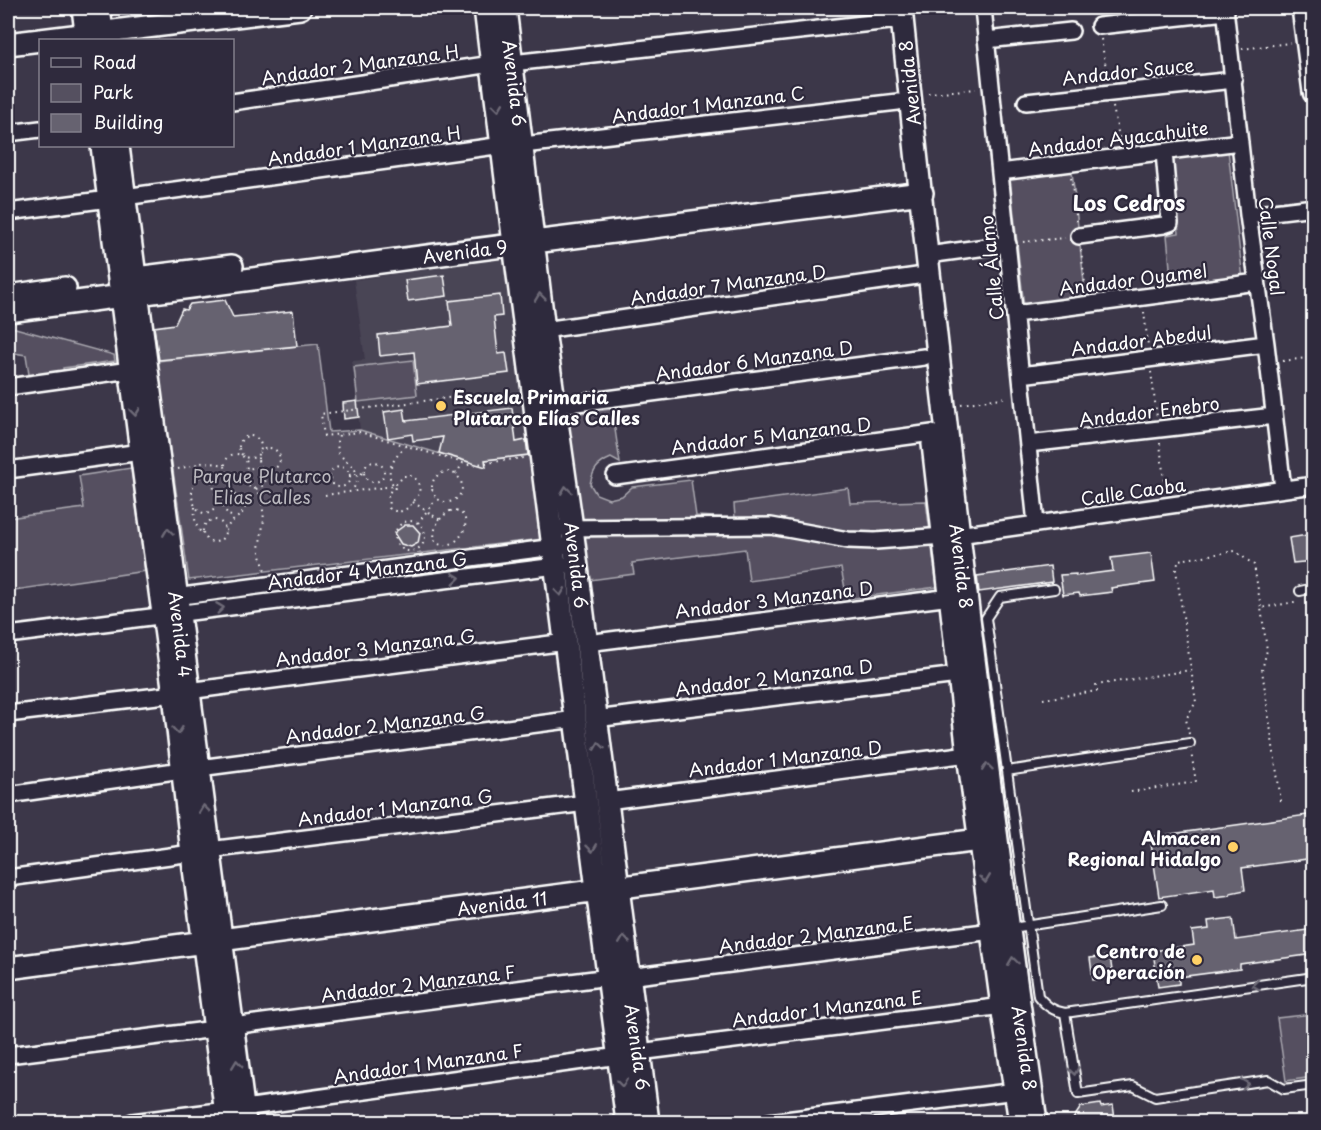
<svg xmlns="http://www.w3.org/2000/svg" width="1321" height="1130" font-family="'Playpen Sans',sans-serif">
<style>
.built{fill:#494455}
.green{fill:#555060;stroke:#aaa8b0;stroke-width:1.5}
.building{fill:#666270;stroke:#fff;stroke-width:1.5}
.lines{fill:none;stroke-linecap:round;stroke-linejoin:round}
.lane-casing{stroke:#fff;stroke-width:12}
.street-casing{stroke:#fff;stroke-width:20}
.secondary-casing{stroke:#fff;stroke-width:26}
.path{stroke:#fff;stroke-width:2;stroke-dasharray:1.5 4.5;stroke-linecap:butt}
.lane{stroke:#2f2a3d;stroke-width:8}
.street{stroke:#2f2a3d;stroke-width:15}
.secondary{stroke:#2f2a3d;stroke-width:21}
.oneway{stroke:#6d6a77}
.poi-dot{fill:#ffd166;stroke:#2f2a3d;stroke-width:2}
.labels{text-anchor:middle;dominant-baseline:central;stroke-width:4.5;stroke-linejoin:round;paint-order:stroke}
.street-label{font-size:18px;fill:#fff;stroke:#2f2a3d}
.poi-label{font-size:18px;font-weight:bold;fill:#fff;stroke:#2f2a3d;text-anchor:end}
.park-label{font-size:18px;fill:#bbb9bf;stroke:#2f2a3d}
.quarter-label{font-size:21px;font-weight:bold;fill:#fff;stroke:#2f2a3d}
</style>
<rect width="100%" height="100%" fill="#3c3749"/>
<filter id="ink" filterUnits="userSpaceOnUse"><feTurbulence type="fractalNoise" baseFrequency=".0167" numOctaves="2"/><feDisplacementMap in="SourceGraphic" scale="12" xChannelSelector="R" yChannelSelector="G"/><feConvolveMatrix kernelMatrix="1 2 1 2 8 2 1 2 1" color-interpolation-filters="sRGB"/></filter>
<g filter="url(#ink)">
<path class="built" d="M507,258l23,197 -62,7 -108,-32 -8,-69 13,-1 -11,-80z"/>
<path class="green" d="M1228,150l15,130 -71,9 -5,-54 12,-2 -9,-77z
M1072,171l14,130 -62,6 -14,-129z
M8,326l106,29 1,6 -52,7 1,8 -34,5 -4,-26 -18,-3z
M318,344l11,88 31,-2 108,32 62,-7 13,84 -354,41 -32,-219z
M413,360l4,35 -59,7 -4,-35z
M612,409l8,54 -9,-5c-14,6 -18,12 -21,26l6,10 13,5 13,-3 10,-9 59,-7 5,36 39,2 -1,-14 114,-16 2,15 76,-2 11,86 -90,12 -6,-31 -92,13 -4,-32 -113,14 2,11 -51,7 -19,-166z
M131,468l14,103 -137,20v-73l76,-10 -5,-32z
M542,554v7l-103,13 -1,-7z
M1313,1014v63l-27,4 -9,-63z"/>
<path class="building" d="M444,275l3,21 -39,5 -3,-21z
M500,295l2,21 -8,1 4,37 8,-1 3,20 -92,11 -3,-32 -34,4 -2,-21 74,-9 -3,-25z
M225,300l8,17 60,-6 4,35 -138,14 -5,-33 21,-3 7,-15 4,1 4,-6z
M357,401l2,16 -15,2 -1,-16z
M512,408l4,34 10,-2 2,15 -43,5 1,7 -47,-14 4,-16 -30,4 -1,-7 -24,4 -4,-26 20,-3 2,12z
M405,525h8l7,8 -2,10 -7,4 -10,-3 -7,-11z
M1314,534v27l-21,2 -4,-25z
M1151,553l4,29 -44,6 1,4 -32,4 -1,-3 -16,2 -3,-20 16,-1v2l37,-5 -2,-13z
M1050,566l2,16 -73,10 -2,-16z
M1314,814v44l-72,10 3,22 -15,3v2l-15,2 -1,-8 -55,8 -9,-60z
M1233,918l3,22 78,-11v25l-74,10v5l-61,8v7l-21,3 -5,-36 41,-6 -2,-14 17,-2 -1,-8z
M1110,956l3,22 -20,2 -3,-22z
M1100,1104l1,3 12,-2 2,14 -17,3h-27l10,-15z"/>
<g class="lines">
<defs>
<path id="lane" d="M1054,589l-54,8 -14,21 52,378c8,10 15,15 27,17l249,-36
M1300,591l14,-3
M1007,771l183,-28
M1012,928l150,-23
M1065,1013l13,81 55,-8 22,11 113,-17 16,9 30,-4"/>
<path id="street" d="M983,8l53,516
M1225,8l23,207 18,129 17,145
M1099,26l127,-14
M986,40l85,-9
M512,63l378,-42
M232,102l260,-38
M1026,102l208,-22
M8,133l32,-4
M523,145l375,-43
M1000,172l240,-30
M124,197l379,-52
M8,212l101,-13
M1248,215l66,-8
M1079,236l85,-11 6,-2 -6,-71
M928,255l80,-11
M1015,314l242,-32
M544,330l373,-54
M1021,375l245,-31
M8,387l122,-17
M554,406l370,-49
M1028,444l246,-28
M8,470l133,-18
M615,476l317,-43
M562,528l209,-2 77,14 27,1 83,-6 356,-50
M167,598l395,-52
M8,635l556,-70
M587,643l372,-47
M188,691l378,-49
M8,714l166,-20
M595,719l363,-44
M199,768l377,-49
M8,795l174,-25
M607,801l361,-47
M209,850l377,-47
M8,878l184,-25
M628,977l372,-47
M232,1026l377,-49
M639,1052l372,-47
M8,1055l207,-26
M243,1108l376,-52
M132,1122l94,-12
M769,1122l247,-31"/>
<path id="secondary" d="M83,8l4,32
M99,8l4,32
M485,8l29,236 113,878
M505,8l39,322 28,198 76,594
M901,8c38,372 81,744 135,1114
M1303,8l11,84
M8,44l292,-36
M102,146l39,306 33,242 18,159 35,269
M118,146l127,976
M120,280l112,-14
M8,296l57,-8
M8,311l526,-69 388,-49
M933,444l35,310 34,252 18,116
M8,968l986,-130"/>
</defs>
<use href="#lane" class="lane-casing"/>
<use href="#street" class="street-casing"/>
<use href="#secondary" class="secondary-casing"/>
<path class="path" d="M1101,39l7,41
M1242,49l48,-6
M928,93l48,-4
M1113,107l7,35
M1071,178l6,45
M1023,242l42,-4
M1081,250l5,42
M1144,312l4,33
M1283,361l31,-4
M1151,372l6,45
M455,397l-134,17 3,22 36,-4 110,33 53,-7
M961,404l47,-7
M339,435l-2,7 1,11c13,14 27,17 14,38
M239 447a11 11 0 1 1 22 0a11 11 0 1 1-22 0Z
M1160,443l5,48
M258 459a11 11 0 1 1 22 0a11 11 0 1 1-22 0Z
M225 465a11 11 0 1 1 22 0a11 11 0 1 1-22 0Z
M364 472a10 10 0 1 1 20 0a10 10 0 1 1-20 0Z
M330 477a10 10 0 1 1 20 0a10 10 0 1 1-20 0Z
M178,469l27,-7 20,3
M432 487a15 15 0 1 1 30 0a15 15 0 1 1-30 0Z
M456,474l7,-11
M349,475l15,-2
M202,476l10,4 5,22 -2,7 -8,5c-17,-2 -21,-31 -5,-38z
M404,476h8l6,5 2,12c-9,11 -16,25 -31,15l-1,-14 5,-6h2l-1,-2z
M256,489l6,-3 4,-6 -4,-11 -6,-2 -8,2 -4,9 2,7 10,4 6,13 2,18 -5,28 6,23
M325,495l69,-9c-11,-15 1,-29 12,-40
M413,502l27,18
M195,507c-1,10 0,21 8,27
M450,511c32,-2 8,47 -15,31 -3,-13 3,-24 15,-31z
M203 531a11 11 0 1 1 22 0a11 11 0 1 1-22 0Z
M395 536a15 15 0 1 1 30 0a15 15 0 1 1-30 0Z
M418,523l18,-24
M226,531c3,-12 15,-12 19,-23l-3,-10 -7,-3 -7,2 -5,9 5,9 7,2
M1043,699l54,-8 -1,-6 95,-15
M1189,734l-3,-15 10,-17 -20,-132 3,-10 56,-9 19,14 7,43
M1131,792l65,-10 -5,-30
M1281,801l-19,-131 5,-20 -6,-42 34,-6 1,-3"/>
<use href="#lane" class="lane"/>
<use href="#street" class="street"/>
<use href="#secondary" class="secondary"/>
</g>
<defs><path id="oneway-chevron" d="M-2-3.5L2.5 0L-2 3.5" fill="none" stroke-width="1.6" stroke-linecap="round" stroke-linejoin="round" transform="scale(1.5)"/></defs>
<g class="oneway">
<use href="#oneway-chevron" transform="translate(498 107) rotate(83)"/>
<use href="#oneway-chevron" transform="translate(540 297) rotate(-97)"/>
<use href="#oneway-chevron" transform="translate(135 412) rotate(83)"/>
<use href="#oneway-chevron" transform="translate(566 490) rotate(-98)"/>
<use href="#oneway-chevron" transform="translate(168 532) rotate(-98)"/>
<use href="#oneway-chevron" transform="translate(456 578) rotate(-7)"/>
<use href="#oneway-chevron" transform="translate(560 592) rotate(83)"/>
<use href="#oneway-chevron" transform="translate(220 608) rotate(-7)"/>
<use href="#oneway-chevron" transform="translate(178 730) rotate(84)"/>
<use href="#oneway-chevron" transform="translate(599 746) rotate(-98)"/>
<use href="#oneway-chevron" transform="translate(987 767) rotate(-97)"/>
<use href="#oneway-chevron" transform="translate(204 809) rotate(-97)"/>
<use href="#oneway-chevron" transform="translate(592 848) rotate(83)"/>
<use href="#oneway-chevron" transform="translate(985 879) rotate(83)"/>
<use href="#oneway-chevron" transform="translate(624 940) rotate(-97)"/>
<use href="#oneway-chevron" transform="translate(1013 961) rotate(-98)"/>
<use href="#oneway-chevron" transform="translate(1256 985) rotate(172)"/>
<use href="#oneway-chevron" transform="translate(237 1064) rotate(-97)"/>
<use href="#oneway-chevron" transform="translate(1074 1071) rotate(81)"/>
<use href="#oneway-chevron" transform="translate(622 1083) rotate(83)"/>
<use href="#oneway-chevron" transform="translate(1245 1084) rotate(-8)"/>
</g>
</g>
<g class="poi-dot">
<circle cx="441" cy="406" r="6"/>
<circle cx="1233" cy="847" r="6"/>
<circle cx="1197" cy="960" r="6"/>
</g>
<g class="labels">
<g class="street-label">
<text transform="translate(360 64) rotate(-8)">Andador 2 Manzana H</text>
<text transform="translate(1128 71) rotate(-6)">Andador Sauce</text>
<text transform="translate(515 83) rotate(83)">Avenida 6</text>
<text transform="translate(909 83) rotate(-96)">Avenida 8</text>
<text transform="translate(708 104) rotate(-7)">Andador 1 Manzana C</text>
<text transform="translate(1118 138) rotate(-7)">Andador Ayacahuite</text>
<text transform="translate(364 145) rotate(-8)">Andador 1 Manzana H</text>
<text transform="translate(1272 246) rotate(83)">Calle Nogal</text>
<text transform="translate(465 251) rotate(-7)">Avenida 9</text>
<text transform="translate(991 268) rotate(-96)">Calle Álamo</text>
<text transform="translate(1133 279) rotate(-7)">Andador Oyamel</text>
<text transform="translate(728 284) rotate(-8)">Andador 7 Manzana D</text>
<text transform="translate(1141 340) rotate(-7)">Andador Abedul</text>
<text transform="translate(754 360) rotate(-8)">Andador 6 Manzana D</text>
<text transform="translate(1149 411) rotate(-7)">Andador Enebro</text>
<text transform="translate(771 435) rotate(-7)">Andador 5 Manzana D</text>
<text transform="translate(1133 491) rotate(-8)">Calle Caoba</text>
<text transform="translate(577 565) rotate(83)">Avenida 6</text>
<text transform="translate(962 566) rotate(83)">Avenida 8</text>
<text transform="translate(367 570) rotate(-7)">Andador 4 Manzana G</text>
<text transform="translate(774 599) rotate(-7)">Andador 3 Manzana D</text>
<text transform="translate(181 634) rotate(83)">Avenida 4</text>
<text transform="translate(375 647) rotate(-7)">Andador 3 Manzana G</text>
<text transform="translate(774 677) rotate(-7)">Andador 2 Manzana D</text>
<text transform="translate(385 724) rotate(-7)">Andador 2 Manzana G</text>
<text transform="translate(785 758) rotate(-7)">Andador 1 Manzana D</text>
<text transform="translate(395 807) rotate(-7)">Andador 1 Manzana G</text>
<text transform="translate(502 903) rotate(-7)">Avenida 11</text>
<text transform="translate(816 934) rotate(-7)">Andador 2 Manzana E</text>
<text transform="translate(418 983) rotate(-7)">Andador 2 Manzana F</text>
<text transform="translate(827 1008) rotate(-7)">Andador 1 Manzana E</text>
<text transform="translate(638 1047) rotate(82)">Avenida 6</text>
<text transform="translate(1025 1048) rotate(82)">Avenida 8</text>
<text transform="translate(428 1063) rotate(-8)">Andador 1 Manzana F</text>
</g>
<g class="poi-label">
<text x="453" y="396" text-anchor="start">Escuela Primaria<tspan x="453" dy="21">Plutarco Elías Calles</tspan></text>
<text x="1221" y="837">Almacen<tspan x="1221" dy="21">Regional Hidalgo</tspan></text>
<text x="1185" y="950">Centro de<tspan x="1185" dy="21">Operación</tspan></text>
</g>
<g class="park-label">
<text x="262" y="475">Parque Plutarco<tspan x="262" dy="21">Elias Calles</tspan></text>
</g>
<g class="quarter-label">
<text x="1129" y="202">Los Cedros</text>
</g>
</g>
<rect width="1321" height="1130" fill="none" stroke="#2f2a3d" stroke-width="30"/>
<rect x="15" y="15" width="1291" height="1100" fill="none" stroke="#fff" stroke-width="2" filter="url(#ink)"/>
<rect x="39" y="39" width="195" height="108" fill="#2f2a3d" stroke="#827f8b" stroke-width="1.5"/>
<rect x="51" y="58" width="30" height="9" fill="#2f2a3d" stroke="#827f8b" stroke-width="1.5"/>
<text x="93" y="69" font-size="18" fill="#ffffff">Road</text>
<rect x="51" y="84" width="30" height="18" fill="#555060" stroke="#827f8b" stroke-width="1.5"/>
<text x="93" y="99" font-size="18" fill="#ffffff">Park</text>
<rect x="51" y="114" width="30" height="18" fill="#666270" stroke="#827f8b" stroke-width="1.5"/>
<text x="93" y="129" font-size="18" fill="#ffffff">Building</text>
</svg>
